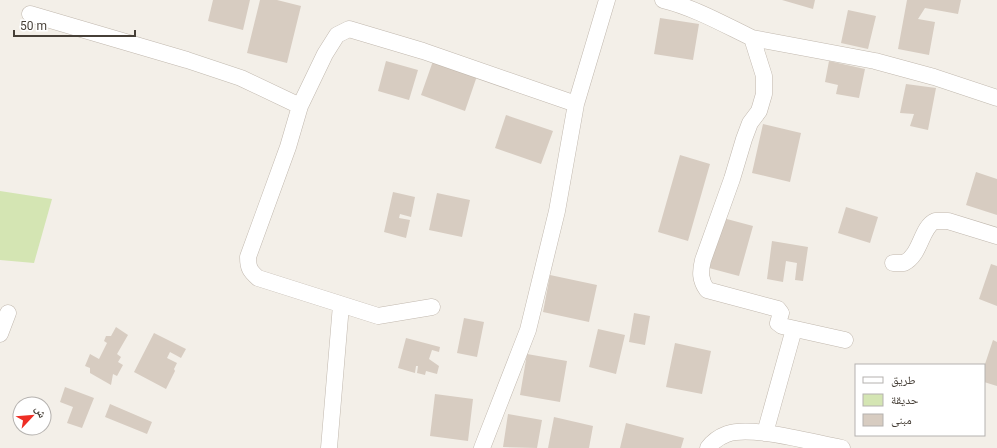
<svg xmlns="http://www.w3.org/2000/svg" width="997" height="448" font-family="Roboto,'Noto Naskh Arabic',sans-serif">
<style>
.green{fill:#d4e5b3}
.building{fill:#d7ccc1}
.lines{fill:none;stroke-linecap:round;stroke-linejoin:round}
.street-casing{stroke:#c1b8ae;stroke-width:17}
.street{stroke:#fff;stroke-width:16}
</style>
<rect width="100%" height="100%" fill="#f3efe8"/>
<path class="green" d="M0,191l52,8 -18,64 -34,-3z"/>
<path class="building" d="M213,0h37l-7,30 -35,-9z
M260,0h17l24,6 -14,57 -40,-10z
M782,0h33l-2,9z
M907,0h54l-3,14 -33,-6 -7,11 17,3 -6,33 -31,-6z
M848,10l28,6 -8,33 -27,-6z
M660,18l39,6 -6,36 -39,-6z
M386,61l32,9 -9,30 -31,-9z
M433,61l44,15 -12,35 -44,-16z
M829,61l36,8 -6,29 -23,-4 2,-9 -13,-3z
M906,84l30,4 -8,42 -18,-4 4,-12 -14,-1z
M506,115l47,16 -12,33 -46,-16z
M763,124l38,9 -11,49 -38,-9z
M680,155l30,9 -22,77 -30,-9z
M976,172l21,7v36l-31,-10z
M393,192l22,5 -4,20 -11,-3 -1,4 11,2 -4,18 -22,-6z
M437,193l33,7 -8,37 -33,-7z
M846,207l32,10 -8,26 -32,-10z
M723,218l30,8 -14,50 -30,-8z
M772,241l36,6 -5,34 -8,-1 2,-17 -11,-2 -3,21 -16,-3z
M991,264l6,2v40l-18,-7z
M550,275l47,10 -8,37 -46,-10z
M634,313l16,3 -5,29 -16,-3z
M464,318l20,4 -7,35 -20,-4z
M116,327l12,8 -11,19 4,3 -3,5 5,3 -6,11 -4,-2 -2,11 -21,-12v-5l-5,-2 5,-12 9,5 8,-16 -3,-2 2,-5h5z
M598,329l27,6 -9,39 -27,-7z
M154,333l32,16 -5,9 -11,-6 -3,6 10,5 -3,6 1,2 -9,18 -32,-17z
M406,338l34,9 -1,5 -7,-2 -3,9 10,7 -2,8 -11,-3 -1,4 -8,-2 1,-7h-2l-1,7 -17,-5z
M993,340l4,2v44l-13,-4v-15z
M675,343l36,8 -9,43 -36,-7z
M527,354l40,7 -7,41 -40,-7z
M65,387l29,11 -12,30 -15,-5 6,-16 -13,-5z
M435,394l38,5 -5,42 -38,-5z
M110,404l42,18 -5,12 -42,-17z
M508,414l34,6 -5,28 -34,-1z
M554,417l39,9 -4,22h-41z
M626,423l58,15 -3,10h-61z"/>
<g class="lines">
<defs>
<path id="street" d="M663,0c32,8 60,24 89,38l12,38v18l-5,17 -9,12 -6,16 -12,40 -29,81c-3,12 -3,20 4,30l71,19 3,4 -3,10 4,3 63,14
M30,14l157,46 54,18 59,28
M752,38l123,23 59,16 63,21
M893,263h11c17,-8 17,-36 31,-42h13l49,15
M432,307l-54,9 -120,-38c-8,-7 -10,-10 -10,-21l40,-110 12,-41 25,-52 12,-19 12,-6 74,22 153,53
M0,334l8,-21
M765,433l29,-104
M329,448l12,-143
M482,448l46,-118 29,-119 19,-107 31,-104
M708,448c5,-7 11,-11 19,-14 25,-9 87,9 115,14"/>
</defs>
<use href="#street" class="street-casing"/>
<use href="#street" class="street"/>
</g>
<rect x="855" y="364" width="130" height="72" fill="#ffffff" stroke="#b5b2af"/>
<rect x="863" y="377" width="20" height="6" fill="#ffffff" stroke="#b5b2af"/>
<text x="891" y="384" font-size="12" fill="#463f37">طريق</text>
<rect x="863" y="394" width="20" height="12" fill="#d4e5b3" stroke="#b5b2af"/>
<text x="891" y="404" font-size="12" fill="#463f37">حديقة</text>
<rect x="863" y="414" width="20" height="12" fill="#d7ccc1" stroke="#b5b2af"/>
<text x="891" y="424" font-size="12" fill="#463f37">مبنى</text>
<g transform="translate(32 416) rotate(64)"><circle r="19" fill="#ffffff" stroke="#b5b2af"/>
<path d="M0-3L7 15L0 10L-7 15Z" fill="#ee2d24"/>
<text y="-6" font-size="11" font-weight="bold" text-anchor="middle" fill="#463f37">ش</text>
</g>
<path d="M14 30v6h121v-6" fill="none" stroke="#463f37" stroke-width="2"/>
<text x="20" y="30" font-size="12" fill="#463f37" stroke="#ffffff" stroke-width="3" paint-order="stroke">50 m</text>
</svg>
